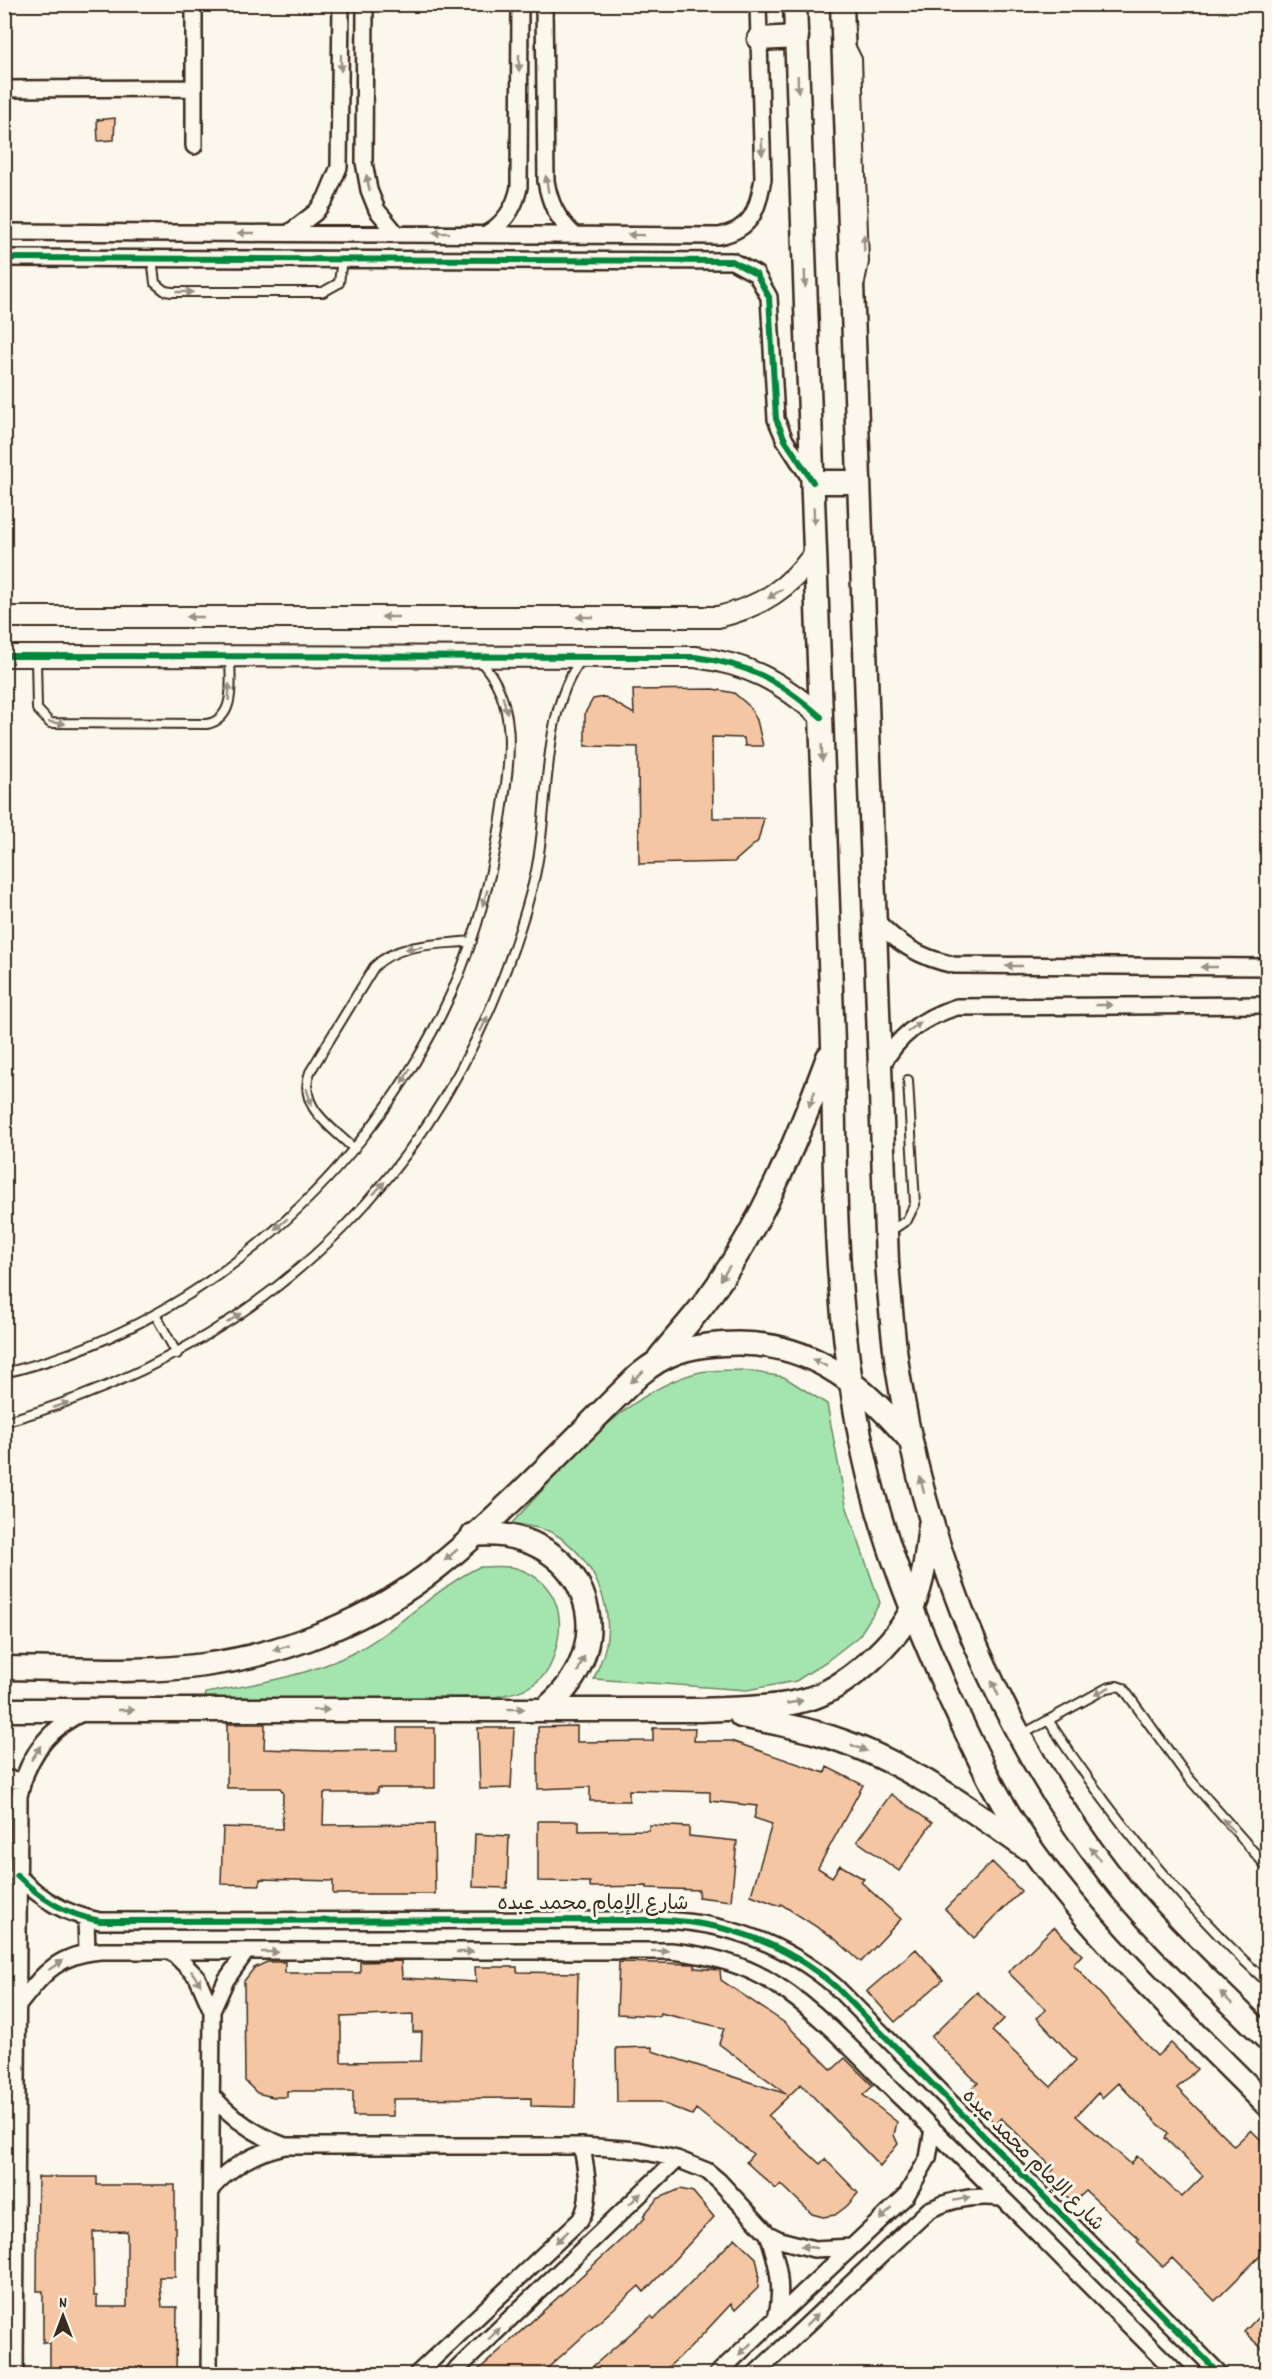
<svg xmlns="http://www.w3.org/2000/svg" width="1272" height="2379" font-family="Dekko,'Playpen Sans Arabic',sans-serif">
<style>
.green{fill:#a4e5af;stroke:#708866;stroke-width:1.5}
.building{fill:#f4c6a3;stroke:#3b2a1e;stroke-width:1.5;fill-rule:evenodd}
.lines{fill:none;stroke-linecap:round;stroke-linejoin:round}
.service-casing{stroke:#3b2a1e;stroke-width:12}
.minor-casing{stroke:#3b2a1e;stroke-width:20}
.tertiary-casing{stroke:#3b2a1e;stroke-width:24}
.secondary-casing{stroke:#3b2a1e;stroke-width:27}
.service{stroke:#fbf7ec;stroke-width:8}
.minor{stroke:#fbf7ec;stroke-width:15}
.tertiary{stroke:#fbf7ec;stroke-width:20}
.secondary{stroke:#fbf7ec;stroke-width:22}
.cycleway-casing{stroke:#fbf7ec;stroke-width:10}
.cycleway{stroke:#00873e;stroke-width:6}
.oneway{fill:#9b9085}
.labels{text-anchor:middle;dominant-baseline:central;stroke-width:6;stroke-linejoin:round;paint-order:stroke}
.street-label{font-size:20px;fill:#3b2a1e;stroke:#fbf7ec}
</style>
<rect width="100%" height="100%" fill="#fbf7ec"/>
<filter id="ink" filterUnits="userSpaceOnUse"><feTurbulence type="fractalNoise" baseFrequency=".0167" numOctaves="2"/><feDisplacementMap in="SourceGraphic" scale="12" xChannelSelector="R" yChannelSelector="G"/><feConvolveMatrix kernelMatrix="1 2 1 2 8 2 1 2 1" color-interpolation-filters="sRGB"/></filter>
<g filter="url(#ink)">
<path class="green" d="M742,1370l42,7 43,27 19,101 34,98 -21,33 -32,25 -31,20 -49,9 -153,-11c4,-11 10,-23 12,-35 8,-42 -16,-90 -53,-111 -11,-6 -28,-7 -41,-10 51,-54 110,-130 184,-150 14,-4 32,-2 46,-3z
M479,1567c11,0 27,-2 37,1 38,12 50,44 40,80 -3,11 -6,22 -14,29 -12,13 -29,16 -46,20l-291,2 1,-6c50,-9 103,-17 149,-41 45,-24 79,-63 124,-85z"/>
<path class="building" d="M115,118l-1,22 -16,1 -1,-21z
M713,689l21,4 14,12 9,15 6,26h-18l-1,-8 -32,-1 1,81h51l-6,23 -24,21 -95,2 -1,-117 -53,-1v-33l8,-14 12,-2 29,17 -1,-24z
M227,1724h38l-1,25 57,2 76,-1v-22h38v60h-58v5h-53l-1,32 111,-1 1,70h-102v-13l-73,-2v6l-39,-1 2,-57 59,2 1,-37 -3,-4h-53z
M577,1726v16l76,-1v-13h42l-1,13h37l94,32 2,-6 36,18 -45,83 14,9 8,-12 24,14 -3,3 40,37 -40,43 -27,-24 -53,-34 -1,2 -29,-11 21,-71 -18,-6 3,-12 -47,-5v-9l-81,-2v11h-39v-14l-52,2v-62z
M478,1728h36l-3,60 -31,1z
M891,1794l41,29 -33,48 -42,-30z
M538,1821h41v10l70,-1v-5l40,2v9l48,5 -6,60 -33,-4 1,-7 -52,-2v-2l-57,1v-5l-52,-1z
M475,1834l34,2 -2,52 -34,-1z
M992,1862l29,29 -47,47 -29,-29z
M1054,1927l28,28 -9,9 84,92 14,-13 26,26 -20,19 57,58 17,-16 17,17v101l-53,53 -43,-43 -9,9 -26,-26 2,-2 -53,-48 -13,12 -25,-27 6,-7 -53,-51 -6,6 -28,-31 11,-10 -47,-46 46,-45 27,27 -12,12 59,56 25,-27 -39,-42 9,-8 -38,-38zM1118,2083l50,51 -3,4 38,38 -21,21 -45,-41 -6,8 -55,-48 22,-23 4,5z
M916,1949l27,31 -48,42 -28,-31z
M401,1961l1,17 74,4 -1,-15h42v5l61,1 -3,134 -44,-1v-8l-138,1v17h-40v-25h-66v6h-14l-16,-4 -12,-12 -1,-100 10,-13 13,-6h18v11h75v-11zM413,2014v18h9l-1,29 -80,1v-45z
M619,1962l76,2v4l25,2 1,10 64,43 47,47 13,-12 28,28 -10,9 34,27 -3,13 4,9 -18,22 -79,-82 -33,32 52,48 5,-5 33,34 -11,13 -12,9 -12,2 -11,-3 -31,-30 -5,5 -30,-27 7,-8 -57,-45 -4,6 -32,-13h-43l-1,-54 36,-1v4l135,43 -68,-50 5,-16 -64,-15 -1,3 -42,-2z
M38,2177h59v8h78v92h-16l3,30h15l-1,67h-126v-31h-7v-52h-6zM127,2231v76h-30v-11h-3l-1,-64z
M680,2189l13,3 21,25 -70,75 -5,-6 -98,88h-67l171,-156 -2,-2 14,-17z
M735,2238l21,20 3,14 -1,16 -23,22 -4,-6 -41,44 -30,26h-76l67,-58 3,3z
M1268,2307v47l-24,-22z"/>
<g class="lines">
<defs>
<path id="service" d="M850,45l7,14 7,203 -4,20
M152,258l3,25 10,8 7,1h151l16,-9 3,-24
M36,657l1,52 13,14 157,1c30,-6 23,-43 23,-68
M354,1149c-22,-22 -57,-42 -44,-77l64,-105c24,-25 65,-22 98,-26
M889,1232l18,-12 8,-16 -7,-124
M155,1314l22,40
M4,1373c188,-44 352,-187 437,-358 31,-62 49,-128 60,-196 8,-54 20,-117 -22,-159
M4,1422c273,-78 457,-263 529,-538 18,-69 6,-169 48,-224
M1048,1720c63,96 134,185 220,263
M1023,1734l84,-46 10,-2 6,2 64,88 81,92"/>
<path id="minor" d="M194,4v142
M365,4l-1,158 5,28 8,20 19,23
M544,4l2,177c4,23 11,37 27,53
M4,89l189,-1
M4,232l715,4c34,-7 38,-26 44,-57l-5,-175
M289,233l27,-21 10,-14 13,-31 2,-163
M486,234c19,-11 29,-26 33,-47l1,-183
M4,258l728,3 24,13 13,23 7,122 9,21 26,40
M874,918c23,26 47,40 80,47l314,2
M881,1067c17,-32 42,-50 76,-60l311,-2
M4,1779l18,1
M17,1875c25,25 48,39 83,46l560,-1c67,2 125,23 176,67l384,387
M86,1918l1,34
M171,1951l26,26 15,34 -3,363
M17,2007c26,-33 40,-53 84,-56h570c38,4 75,13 107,35 46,30 84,74 124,113 93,90 184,184 276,275
M212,2011l14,-31 20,-28
M212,2096c21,23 43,39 73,50
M211,2189c21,-24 43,-36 74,-43h297l56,4 39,9 30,12 12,10 49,53 12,6 34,9 38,-2
M768,2234c10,29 16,55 8,85
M15,2374l4,-578c8,-38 29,-68 65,-84
M417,2374l163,-154c14,-21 5,-51 2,-74
M452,2374l225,-215
M717,2374l189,-178 22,-38 5,-29
M755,2374l174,-164c23,-11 45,-15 71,-12"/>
<path id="tertiary" d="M4,617h714c43,-10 71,-29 97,-64
M4,656l691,1c54,7 85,24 126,60"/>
<path id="secondary" d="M795,4l38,1040c1,137 2,277 31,411 18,84 51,165 86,243 25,53 51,110 86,157 67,92 152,170 232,251
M842,4l45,1258c3,41 6,82 13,122 29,176 99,346 208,488 47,61 106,113 160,168
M759,39l38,-2
M813,482h45
M659,1358c15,-19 32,-37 47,-57 55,-74 90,-158 122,-244
M473,1535c109,-10 157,105 72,174
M4,1668c66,0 135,6 200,-3 83,-11 169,-46 235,-99 70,-57 135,-128 200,-191 26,-22 49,-29 84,-31 82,-6 136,36 187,96
M4,1710h697c34,-2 71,-1 104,-10 39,-10 93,-58 108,-94 11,-26 14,-54 17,-81
M741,1716c25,5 51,10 76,17 78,22 144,69 209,115"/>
</defs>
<use href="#service" class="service-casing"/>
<use href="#minor" class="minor-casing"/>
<use href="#tertiary" class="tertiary-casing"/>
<use href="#secondary" class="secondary-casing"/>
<use href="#service" class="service"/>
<use href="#minor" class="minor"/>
<use href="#tertiary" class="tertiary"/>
<use href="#secondary" class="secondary"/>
<defs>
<path id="cycleway" d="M4,258l728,3 24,13 13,23 7,122 9,21 28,42
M4,656l691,1c54,7 85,24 126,60
M17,1875c25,25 48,39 83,46l560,-1c67,2 125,23 176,67l384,387"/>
</defs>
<use href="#cycleway" class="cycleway-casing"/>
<use href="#cycleway" class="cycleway"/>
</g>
<defs><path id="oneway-solid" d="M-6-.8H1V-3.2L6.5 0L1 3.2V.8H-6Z" transform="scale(1.5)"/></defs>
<g class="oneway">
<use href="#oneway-solid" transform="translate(341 63) rotate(90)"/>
<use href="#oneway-solid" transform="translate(519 63) rotate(90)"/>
<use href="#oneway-solid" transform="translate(798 84) rotate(88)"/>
<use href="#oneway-solid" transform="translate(762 147) rotate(88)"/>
<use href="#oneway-solid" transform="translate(368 183) rotate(-102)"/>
<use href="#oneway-solid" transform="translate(547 184) rotate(-99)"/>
<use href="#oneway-solid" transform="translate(246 233) rotate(-180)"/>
<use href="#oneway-solid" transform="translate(441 233) rotate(-179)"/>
<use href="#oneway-solid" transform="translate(636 235) rotate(-179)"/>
<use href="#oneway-solid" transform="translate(864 243) rotate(-92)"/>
<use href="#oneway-solid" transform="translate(805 279) rotate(88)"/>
<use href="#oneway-solid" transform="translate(185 292)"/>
<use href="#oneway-solid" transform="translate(814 516) rotate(88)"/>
<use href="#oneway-solid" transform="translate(775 594) rotate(147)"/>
<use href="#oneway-solid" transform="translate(195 617) rotate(-180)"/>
<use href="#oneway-solid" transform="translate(390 617) rotate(-180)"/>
<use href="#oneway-solid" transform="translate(585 617) rotate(-180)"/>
<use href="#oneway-solid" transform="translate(229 692) rotate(-88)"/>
<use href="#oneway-solid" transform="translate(505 705) rotate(75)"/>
<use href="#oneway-solid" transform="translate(57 723) rotate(8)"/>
<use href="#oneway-solid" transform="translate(822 753) rotate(88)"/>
<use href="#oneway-solid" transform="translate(485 898) rotate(107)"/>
<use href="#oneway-solid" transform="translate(414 948) rotate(171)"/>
<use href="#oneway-solid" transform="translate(1014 966) rotate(-180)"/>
<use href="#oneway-solid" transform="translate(1209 967) rotate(-180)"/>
<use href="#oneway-solid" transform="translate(1104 1005)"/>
<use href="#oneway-solid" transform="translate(484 1024) rotate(-64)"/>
<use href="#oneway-solid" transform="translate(914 1027) rotate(-37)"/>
<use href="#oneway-solid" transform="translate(406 1076) rotate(120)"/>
<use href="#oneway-solid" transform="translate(309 1097) rotate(74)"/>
<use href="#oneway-solid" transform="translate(812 1099) rotate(110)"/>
<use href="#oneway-solid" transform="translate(379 1188) rotate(-48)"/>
<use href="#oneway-solid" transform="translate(281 1224) rotate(140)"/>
<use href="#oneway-solid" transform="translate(725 1273) rotate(123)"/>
<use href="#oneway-solid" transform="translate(234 1318) rotate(-34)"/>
<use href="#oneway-solid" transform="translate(820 1363) rotate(-154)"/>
<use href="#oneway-solid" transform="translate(637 1377) rotate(138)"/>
<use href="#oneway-solid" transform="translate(61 1405) rotate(-19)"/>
<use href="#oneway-solid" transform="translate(922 1485) rotate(-104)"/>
<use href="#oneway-solid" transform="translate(451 1555) rotate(139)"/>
<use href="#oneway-solid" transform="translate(281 1648) rotate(164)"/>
<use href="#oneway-solid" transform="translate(581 1664) rotate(-67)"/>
<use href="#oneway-solid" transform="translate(995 1688) rotate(-114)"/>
<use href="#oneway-solid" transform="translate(1102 1691) rotate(153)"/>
<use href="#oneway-solid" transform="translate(795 1702) rotate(-11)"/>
<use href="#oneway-solid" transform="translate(516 1709) rotate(-1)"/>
<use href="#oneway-solid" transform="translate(126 1710)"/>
<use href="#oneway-solid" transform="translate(321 1710)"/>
<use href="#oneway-solid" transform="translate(859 1748) rotate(22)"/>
<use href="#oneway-solid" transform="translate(36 1753) rotate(-57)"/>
<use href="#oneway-solid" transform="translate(1228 1825) rotate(-132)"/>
<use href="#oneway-solid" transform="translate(1095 1854) rotate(-127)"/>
<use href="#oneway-solid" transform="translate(660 1951)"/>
<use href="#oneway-solid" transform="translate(270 1952)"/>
<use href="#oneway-solid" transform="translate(465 1952)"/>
<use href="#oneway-solid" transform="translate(56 1965) rotate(-33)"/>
<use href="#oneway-solid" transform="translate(196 1978) rotate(56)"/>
<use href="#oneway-solid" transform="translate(1226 1998) rotate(-135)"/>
<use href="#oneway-solid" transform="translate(635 2199) rotate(-44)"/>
<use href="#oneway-solid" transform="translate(962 2199) rotate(-12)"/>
<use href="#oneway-solid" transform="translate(886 2214) rotate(137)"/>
<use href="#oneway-solid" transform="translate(562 2237) rotate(137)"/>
<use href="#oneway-solid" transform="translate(809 2247) rotate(-172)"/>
<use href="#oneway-solid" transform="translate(812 2320) rotate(-44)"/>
<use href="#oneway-solid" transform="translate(494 2334) rotate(-44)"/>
<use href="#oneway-solid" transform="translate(745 2349) rotate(137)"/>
</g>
</g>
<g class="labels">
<g class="street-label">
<text x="593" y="1905">شارع الإمام محمد عبده</text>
<text transform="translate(1032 2161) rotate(45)">شارع الإمام محمد عبده</text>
</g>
</g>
<rect width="1272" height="2379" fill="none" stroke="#fbf7ec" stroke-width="24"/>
<rect x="12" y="12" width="1248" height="2355" fill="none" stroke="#3b2a1e" stroke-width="2" filter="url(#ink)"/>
<g transform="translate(63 2316)" stroke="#fbf7ec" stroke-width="4.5" paint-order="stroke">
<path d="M0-4.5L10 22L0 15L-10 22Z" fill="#3b2a1e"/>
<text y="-9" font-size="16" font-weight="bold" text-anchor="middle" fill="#3b2a1e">N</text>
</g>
</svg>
